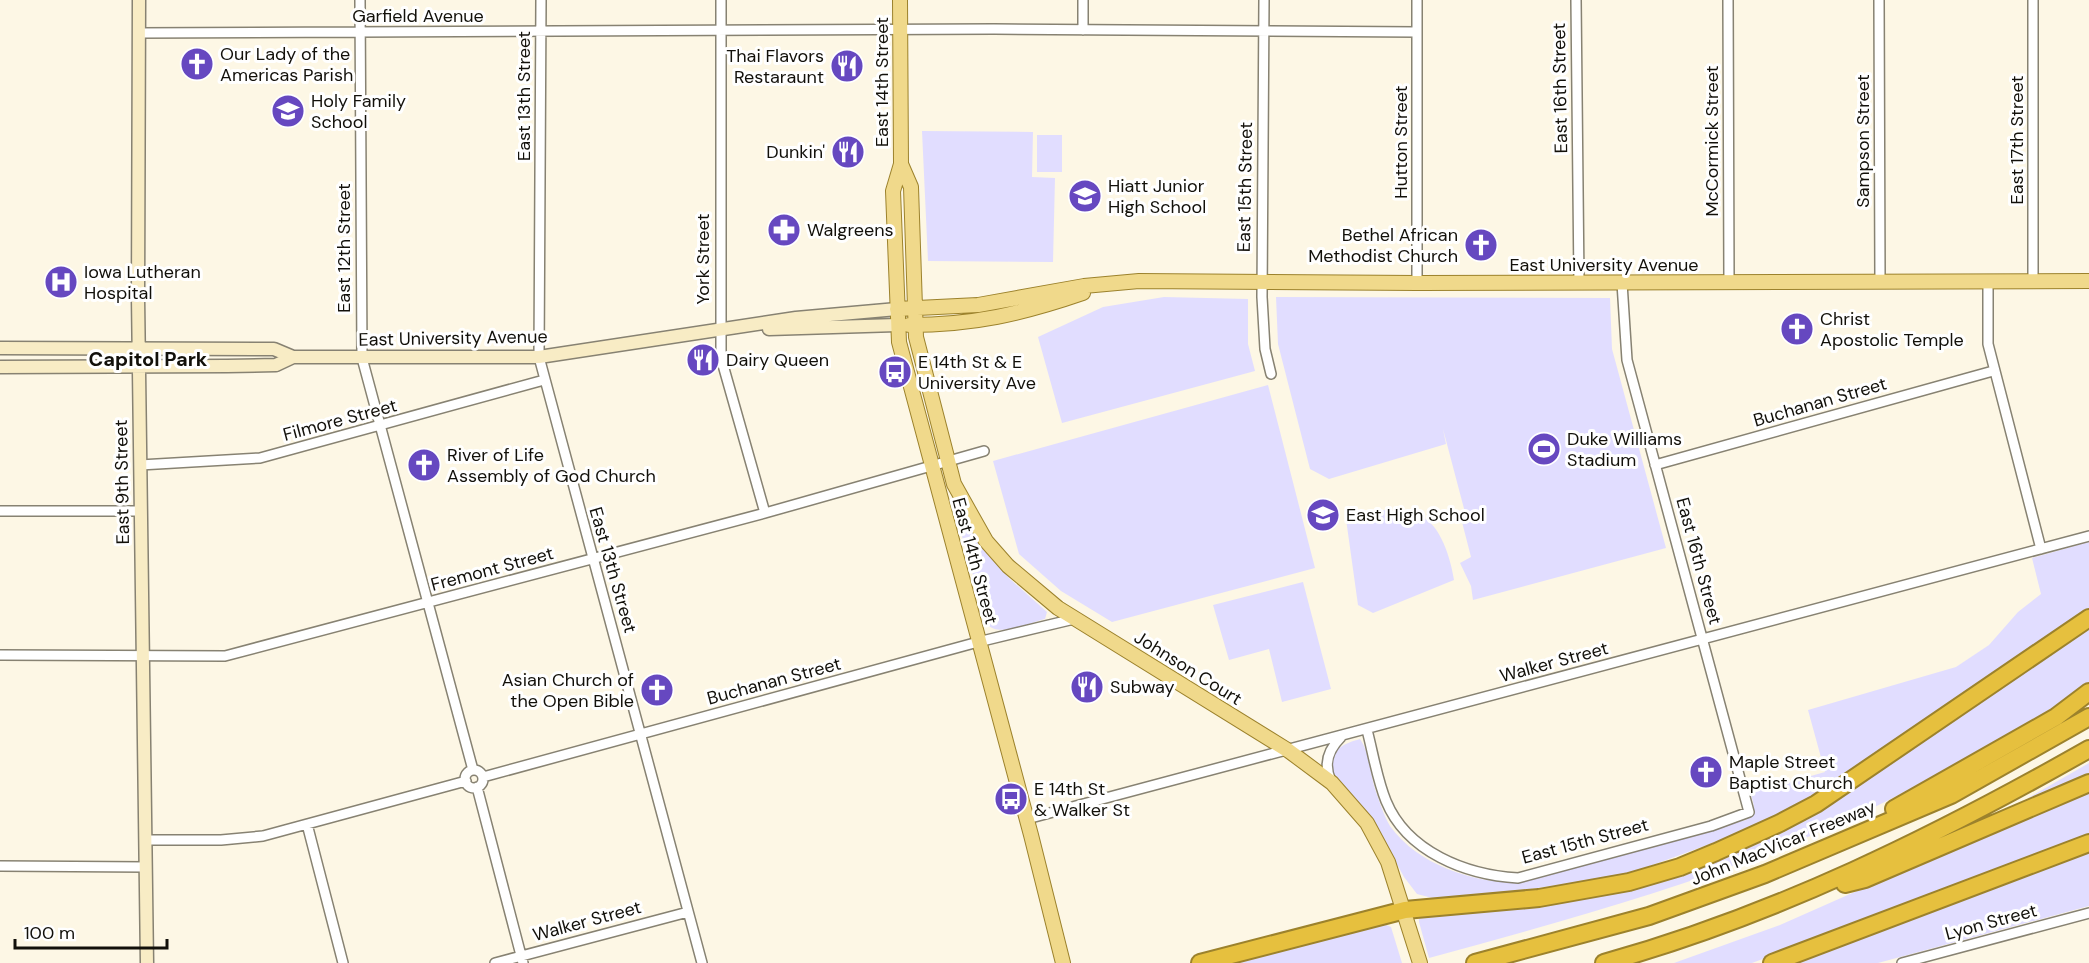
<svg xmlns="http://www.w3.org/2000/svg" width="2089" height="963" font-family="'DM Sans',sans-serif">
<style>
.green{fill:#e1ddff}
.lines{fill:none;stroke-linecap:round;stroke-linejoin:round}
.street-casing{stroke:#878272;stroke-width:12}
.secondary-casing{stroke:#878272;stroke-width:15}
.primary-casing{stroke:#9c822c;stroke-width:16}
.highway-casing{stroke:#9c822c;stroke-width:20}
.street{stroke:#fff;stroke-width:9}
.secondary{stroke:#f8ecc5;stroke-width:12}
.primary{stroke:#f0d98b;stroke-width:14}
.highway{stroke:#e6c03e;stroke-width:16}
.labels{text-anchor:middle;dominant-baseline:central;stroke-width:6;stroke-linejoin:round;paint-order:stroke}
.street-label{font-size:18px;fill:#12100a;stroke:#fff}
.poi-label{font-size:18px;fill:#12100a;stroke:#fff;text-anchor:start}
.neighbourhood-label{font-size:20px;font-weight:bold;fill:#12100a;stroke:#fff}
</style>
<rect width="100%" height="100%" fill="#fdf7e5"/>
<path class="green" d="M922,131l111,1 -1,45 23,1 -2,84 -125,-1z
M1037,135h25v37h-25z
M1164,297l84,2v45l7,27 -193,52 -24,-86 65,-30z
M1276,297l334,1 2,51 54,199 -193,52 -2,-14 -11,-23 11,-6 -9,-35 5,-2 -24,-91 3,15 -117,35 -19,-10 -32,-125z
M1268,385l47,183 -203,54 -51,-31 -42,-37 -26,-93z
M951,498l36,55 23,26 37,33 -2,7c-17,4 -46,19 -58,5z
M1383,510c12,1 25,1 37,6 21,8 31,44 34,64l-81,33 -15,-8 -12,-86 16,-7z
M2089,542v67l-281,190 -65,33 -118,43 -134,20 -55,4 -19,-5 -13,-17 -31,-56 -38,-42c-11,-24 3,-34 25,-40 10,14 10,37 16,53 4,11 8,24 14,34 28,39 82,56 127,57l229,-63c10,-8 9,-15 4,-27l75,-21 -17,-62 148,-43 33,-22 29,-33 23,-18 -9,-36z
M1303,582l28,107 -49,13 -13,-53 -40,11 -16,-55z
M2089,624v62c-79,47 -158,96 -242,134 -135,61 -276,99 -418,138l-10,-36v-4l7,-3 100,-8 218,-61z
M2089,763v10l-61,27v-2z
M2089,788v46l-27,12 -310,117h-78l106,-38z
M2089,849v57l-211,57h-89z
M1382,923l9,4 11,36h-177z"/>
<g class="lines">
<defs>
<path id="street" d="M360,0l2,358 111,412
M541,0l-2,357 163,606
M721,0v358l44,155
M1264,0l-2,297 3,52 6,25
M1417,0v283
M1576,0l3,283
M1728,0l1,282
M1879,0l1,282
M2033,0v281
M1083,30v-30
M139,33l855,-4 423,3
M1988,281v63l53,205
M140,465l120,-7 284,-78
M1655,465l338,-94
M0,511h141
M0,655l225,1 540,-143 219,-62
M1367,730c6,23 10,49 19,71 21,51 80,74 132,77l193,-52 38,-14 -122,-452 -5,-77
M465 779a9 9 0 1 1 18 0a9 9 0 1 1-18 0Z
M483,777l495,-135 96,-23
M1331,781c-8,-17 -3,-31 10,-44
M477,787l46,176
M1027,819l1062,-283
M307,824l36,139
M146,840h75l42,-4 203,-55
M0,866l146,1
M495,963l193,-51
M1902,963l187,-50"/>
<path id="secondary" d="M139,0l-1,297 9,666
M769,329l128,-4
M0,348l274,1 19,8h246l257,-39 101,-9
M0,367l227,-1 49,-1 17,-8"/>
<path id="primary" d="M900,0l1,164 -8,27 6,151 132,493 32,128
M901,164l10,23 5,150 38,147 32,57 22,25 50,42 231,143 43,32 35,40 21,39 32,101
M897,309l81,-4 106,-19 55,-5 278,2 672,-2
M909,325c64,0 113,-11 174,-32"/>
<path id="highway" d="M1894,809l162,-92 33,-25
M1845,884l20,-5 224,-96
M1200,963l205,-53 134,-12 90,-16 51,-15 36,-15 64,-29 36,-19 273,-186
M1475,963l174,-47 116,-42 186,-79 138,-78
M1604,963c172,-48 330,-126 485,-214
M1772,963l317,-120"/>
</defs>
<use href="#street" class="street-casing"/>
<use href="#secondary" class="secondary-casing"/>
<use href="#primary" class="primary-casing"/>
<use href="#highway" class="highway-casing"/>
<use href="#street" class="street"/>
<use href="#secondary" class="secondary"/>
<use href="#primary" class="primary"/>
<use href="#highway" class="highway"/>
</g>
<defs>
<symbol id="church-disc" viewBox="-11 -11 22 22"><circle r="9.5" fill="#6648c0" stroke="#fff"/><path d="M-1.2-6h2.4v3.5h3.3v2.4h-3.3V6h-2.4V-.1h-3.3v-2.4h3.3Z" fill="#fff"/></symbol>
<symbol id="restaurant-disc" viewBox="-11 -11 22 22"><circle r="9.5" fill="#6648c0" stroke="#fff"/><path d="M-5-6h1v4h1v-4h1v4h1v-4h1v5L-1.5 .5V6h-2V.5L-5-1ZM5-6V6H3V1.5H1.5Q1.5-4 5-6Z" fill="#fff"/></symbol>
<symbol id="school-disc" viewBox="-11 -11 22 22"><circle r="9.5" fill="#6648c0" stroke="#fff"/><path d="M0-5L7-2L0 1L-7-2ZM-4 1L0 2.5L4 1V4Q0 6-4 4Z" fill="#fff"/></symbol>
<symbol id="pharmacy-disc" viewBox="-11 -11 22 22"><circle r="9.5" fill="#6648c0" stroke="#fff"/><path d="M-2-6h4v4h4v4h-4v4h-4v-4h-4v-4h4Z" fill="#fff"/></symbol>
<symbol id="hospital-disc" viewBox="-11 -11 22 22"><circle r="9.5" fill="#6648c0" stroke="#fff"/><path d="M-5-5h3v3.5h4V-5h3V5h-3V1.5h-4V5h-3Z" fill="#fff"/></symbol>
<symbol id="bus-disc" viewBox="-11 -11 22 22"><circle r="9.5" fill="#6648c0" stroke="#fff"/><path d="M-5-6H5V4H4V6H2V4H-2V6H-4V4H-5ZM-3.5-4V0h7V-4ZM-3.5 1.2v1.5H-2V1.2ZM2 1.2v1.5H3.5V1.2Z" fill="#fff"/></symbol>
<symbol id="stadium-disc" viewBox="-11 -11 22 22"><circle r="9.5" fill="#6648c0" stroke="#fff"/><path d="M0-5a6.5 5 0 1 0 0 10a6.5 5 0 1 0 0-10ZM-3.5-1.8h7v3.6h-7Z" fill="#fff"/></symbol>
</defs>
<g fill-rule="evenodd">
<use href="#church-disc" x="178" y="45" width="38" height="38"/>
<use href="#restaurant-disc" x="828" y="47" width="38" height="38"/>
<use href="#school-disc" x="269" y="92" width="38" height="38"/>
<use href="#restaurant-disc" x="829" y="133" width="38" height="38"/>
<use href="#school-disc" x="1066" y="177" width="38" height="38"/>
<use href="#pharmacy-disc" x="765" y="211" width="38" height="38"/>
<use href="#church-disc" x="1462" y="226" width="38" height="38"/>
<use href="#hospital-disc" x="42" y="263" width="38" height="38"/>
<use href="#church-disc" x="1778" y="310" width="38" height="38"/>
<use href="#restaurant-disc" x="684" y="341" width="38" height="38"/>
<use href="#bus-disc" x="876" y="353" width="38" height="38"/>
<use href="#stadium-disc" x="1525" y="430" width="38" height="38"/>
<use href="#church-disc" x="405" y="446" width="38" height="38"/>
<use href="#school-disc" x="1304" y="496" width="38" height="38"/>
<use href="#restaurant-disc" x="1068" y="668" width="38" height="38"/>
<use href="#church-disc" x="638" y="671" width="38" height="38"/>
<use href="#church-disc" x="1687" y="753" width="38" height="38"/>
<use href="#bus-disc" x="992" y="780" width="38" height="38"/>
</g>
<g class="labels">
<g class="street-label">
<text x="418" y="16">Garfield Avenue</text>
<text transform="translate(882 82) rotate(-90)">East 14th Street</text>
<text transform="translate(1560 88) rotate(-91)">East 16th Street</text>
<text transform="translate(524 96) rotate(-90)">East 13th Street</text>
<text transform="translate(2017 140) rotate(-90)">East 17th Street</text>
<text transform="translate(1712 141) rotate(-90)">McCormick Street</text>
<text transform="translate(1863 141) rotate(-90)">Sampson Street</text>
<text transform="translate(1401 142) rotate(-90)">Hutton Street</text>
<text transform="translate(1245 187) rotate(-89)">East 15th Street</text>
<text transform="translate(344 248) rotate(-90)">East 12th Street</text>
<text transform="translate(703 259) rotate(-90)">York Street</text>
<text x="1604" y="265">East University Avenue</text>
<text transform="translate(453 338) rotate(-1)">East University Avenue</text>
<text transform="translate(1820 402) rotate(-16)">Buchanan Street</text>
<text transform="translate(340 420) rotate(-15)">Filmore Street</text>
<text transform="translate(122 482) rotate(-91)">East 9th Street</text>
<text transform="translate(975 561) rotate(75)">East 14th Street</text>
<text transform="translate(1699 561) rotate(75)">East 16th Street</text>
<text transform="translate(492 569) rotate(-15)">Fremont Street</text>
<text transform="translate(613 570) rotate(74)">East 13th Street</text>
<text transform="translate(1554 662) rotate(-15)">Walker Street</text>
<text transform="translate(1188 668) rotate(32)">Johnson Court</text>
<text transform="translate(774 681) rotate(-15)">Buchanan Street</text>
<text transform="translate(1585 841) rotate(-15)">East 15th Street</text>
<text transform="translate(1783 843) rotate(-22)">John MacVicar Freeway</text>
<text transform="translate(587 921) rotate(-15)">Walker Street</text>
<text transform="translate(1991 922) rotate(-15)">Lyon Street</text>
</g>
<g class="poi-label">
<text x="220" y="54">Our Lady of the<tspan x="220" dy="21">Americas Parish</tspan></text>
<text x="824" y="56" text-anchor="end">Thai Flavors<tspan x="824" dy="21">Restaraunt</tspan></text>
<text x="311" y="101">Holy Family<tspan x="311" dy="21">School</tspan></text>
<text x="825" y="152" text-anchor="end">Dunkin'</text>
<text x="1108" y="186">Hiatt Junior<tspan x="1108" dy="21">High School</tspan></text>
<text x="807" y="230">Walgreens</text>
<text x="1458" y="235" text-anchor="end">Bethel African<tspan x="1458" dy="21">Methodist Church</tspan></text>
<text x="84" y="272">Iowa Lutheran<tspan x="84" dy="21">Hospital</tspan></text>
<text x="1820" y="319">Christ<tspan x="1820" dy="21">Apostolic Temple</tspan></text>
<text x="726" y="360">Dairy Queen</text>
<text x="918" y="362">E 14th St &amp; E<tspan x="918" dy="21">University Ave</tspan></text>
<text x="1567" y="439">Duke Williams<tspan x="1567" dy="21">Stadium</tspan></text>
<text x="447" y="455">River of Life<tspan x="447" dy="21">Assembly of God Church</tspan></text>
<text x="1346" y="515">East High School</text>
<text x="634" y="680" text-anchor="end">Asian Church of<tspan x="634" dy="21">the Open Bible</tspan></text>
<text x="1110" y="687">Subway</text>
<text x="1729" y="762">Maple Street<tspan x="1729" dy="21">Baptist Church</tspan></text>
<text x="1034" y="789">E 14th St<tspan x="1034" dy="21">&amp; Walker St</tspan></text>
</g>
<g class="neighbourhood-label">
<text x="148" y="359">Capitol Park</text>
</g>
</g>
<path d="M15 939v9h152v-9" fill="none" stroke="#12100a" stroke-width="3"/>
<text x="24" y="939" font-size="18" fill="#12100a" stroke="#ffffff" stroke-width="4.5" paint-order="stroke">100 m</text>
</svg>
